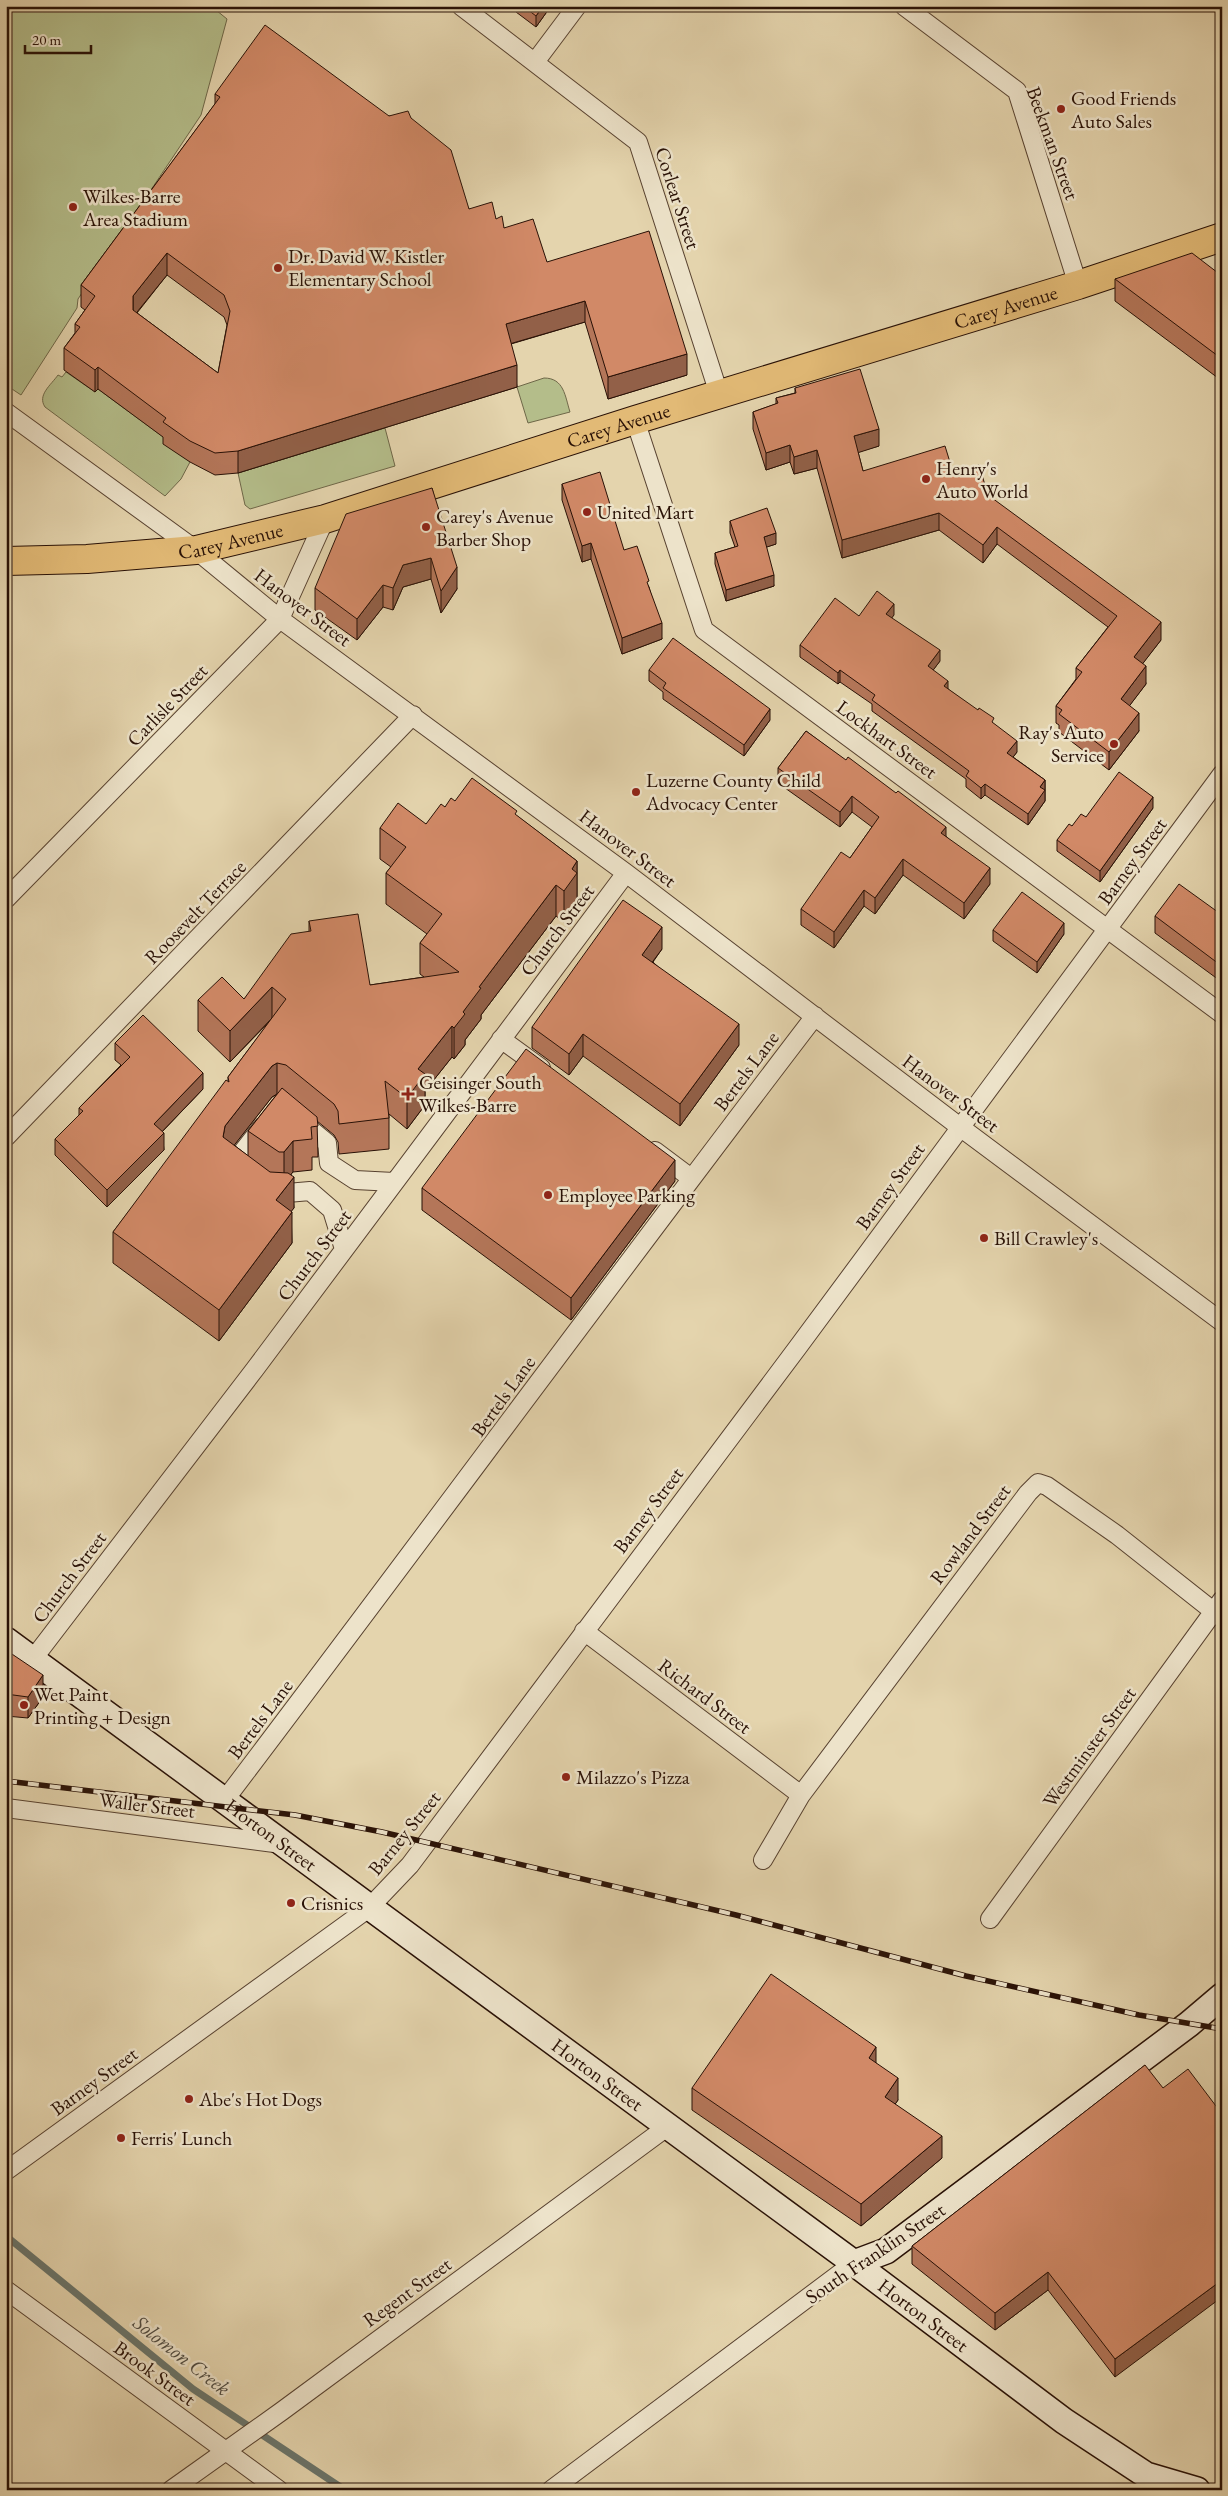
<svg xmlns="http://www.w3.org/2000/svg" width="1228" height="2496" font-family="'EB Garamond',serif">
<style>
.green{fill:#b4bd8a;stroke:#6e6748}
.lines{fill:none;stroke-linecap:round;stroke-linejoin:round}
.stream{stroke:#6a756b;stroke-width:7}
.street-casing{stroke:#584230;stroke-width:20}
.secondary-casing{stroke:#291106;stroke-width:28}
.primary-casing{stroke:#291106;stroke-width:30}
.street{stroke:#ede3ca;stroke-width:18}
.secondary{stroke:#ede3ca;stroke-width:25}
.primary{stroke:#e2ba76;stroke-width:28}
.rail-casing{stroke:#291106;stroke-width:5.5}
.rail{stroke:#ede3ca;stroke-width:4;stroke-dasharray:11;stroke-linecap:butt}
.wall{fill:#b47659;stroke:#291106;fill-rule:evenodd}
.shaded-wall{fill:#926048;stroke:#291106}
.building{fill:#d18967;stroke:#291106;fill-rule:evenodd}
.poi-dot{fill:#8f2418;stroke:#ede3ca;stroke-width:2}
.labels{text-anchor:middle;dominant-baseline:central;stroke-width:5;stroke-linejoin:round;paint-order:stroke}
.poi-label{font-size:20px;fill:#291106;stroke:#ede3ca;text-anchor:start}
.street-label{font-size:20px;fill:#291106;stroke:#ede3ca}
.water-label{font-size:21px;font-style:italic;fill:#4f4b41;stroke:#ede3ca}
</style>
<rect width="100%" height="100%" fill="#e4d4ad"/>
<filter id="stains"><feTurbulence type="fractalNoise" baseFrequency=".004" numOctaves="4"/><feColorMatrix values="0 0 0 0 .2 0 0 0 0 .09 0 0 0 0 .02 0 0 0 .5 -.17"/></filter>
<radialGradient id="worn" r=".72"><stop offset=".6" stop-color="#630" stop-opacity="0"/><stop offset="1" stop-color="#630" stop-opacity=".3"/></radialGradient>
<path class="green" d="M6,6h205l16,13 -26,96 -123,184 -1,9 -56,87 -15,-10z
M66,372l29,20 3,-3 68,50 24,23 -9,17 -16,17 -120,-89c-8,-12 6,-22 13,-32l4,2z
M544,378c20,0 21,18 26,34l-42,11 -11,-36z
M385,428l10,38 -145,43 -5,-4 -7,-32z"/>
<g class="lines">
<path class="stream" d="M6,2236l187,153 152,101"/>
<defs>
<path id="street" d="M461,6l177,136 81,252
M904,6l113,85 61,194
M535,62l42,-56
M6,412l190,138 84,69 346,254 334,254 262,195
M635,420l69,210 518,384
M6,899l274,-280 45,-100
M501,1039l40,29
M299,1120l28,23 2,20 26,17 39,2
M6,1137l407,-422
M655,1151l36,27
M238,1168l-5,-4 29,-37
M272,1192l4,2 34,-3 22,19 12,39
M584,1631l217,164
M33,1659l222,-290 371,-496
M224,1801c198,-261 392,-525 591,-785
M6,1808l276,36
M763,1860l38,-65 227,-302 10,-10 9,3 70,49 105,83
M990,1919l232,-319
M6,2171l363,-263 41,-43 388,-518 424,-573
M6,2290l273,200
M171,2490l111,-79 385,-284
M551,2490l303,-227"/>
<g id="secondary">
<path id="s1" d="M6,1640l848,623 210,158 82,54 51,15"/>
<path d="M854,2263l32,-12 303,-227 33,-28"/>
</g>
<g id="primary">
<path id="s2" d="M6,561l81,-2 109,-9 129,-31 310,-99 443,-135 144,-48"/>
</g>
</defs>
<use href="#street" class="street-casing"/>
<use href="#secondary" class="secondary-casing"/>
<use href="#primary" class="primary-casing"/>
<use href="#street" class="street"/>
<use href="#secondary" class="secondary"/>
<use href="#primary" class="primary"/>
<defs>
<path id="rail" d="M6,1781l289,34 87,17 354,83 230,61 173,39 83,14"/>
</defs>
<use href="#rail" class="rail-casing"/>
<use href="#rail" class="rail"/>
</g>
<path class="wall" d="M516,6h35l-15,21 -20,-15z
M215,94l174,22 22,2 58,91 27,10 8,9 183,147 -79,24 -23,-77 -74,22 6,43 -279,86 -23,2 -25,-13 -27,-18v-7l-65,-48 -3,3 -31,-22v-22l11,-15v-9l10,-14 -4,-3v-22l134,-181zM167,275l57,42 3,8 -9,48 -81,-60z
M1222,276v105l-107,-80v-22z
M795,388l84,58 -21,6 5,19 90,1 35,23 173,145 -19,24 4,20 -17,22 10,25 -30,39 -50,-38v-7l-3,-2v-17l20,-27v-11l32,-41 -111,-83 -14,19 -44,-33 -97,28 -25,-90 -23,6 -4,-12 -24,8 -13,-41v-17l23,-8v-6l19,-5z
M562,484l62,66 25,37 13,52 -40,15 -31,-95 -9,3 -20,-62z
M432,488l25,101 -16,24 -10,-34 -28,8 -10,23 -10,-3 -26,33 -42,-30v-22z
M730,521l46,23 -10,3 8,39 -48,15 -11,-37v-11l20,-6 -5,-14z
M894,615l-3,3 49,43 -7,9 15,19 46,35 23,28 -4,5 32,23v21l-17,24 -43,-30 -4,4 -15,-12v-8l-94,-68v-7l-32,-22 -2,2 -38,-27v-12l59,-29z
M649,670l121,50 -26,36 -81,-57v-7l-14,-11z
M806,731l140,105 44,48 -26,35 -61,-44 -28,39 -11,-8 -30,42 -33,-23v-16l49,-51 22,-31 -20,-15 -12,15 -62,-44v-15z
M455,801l62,15 60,45v43l-13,18 -8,-6 -75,99v4l-16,21v5l-11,14 -2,-2 -27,34v14l-18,24 -18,-15v35l-50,5 -1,-12 -4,-7 -17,-14 1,36h-6v13l-19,2 -2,2 3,34 -3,3 1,32 -73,98 -106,-78v-31l115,-150v-5l42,-56 -40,41 -32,-31v-31l46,-1 65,-68v-10l61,64 54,-8 -4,-3v-31l7,-9 -41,-30v-31l5,-6 -11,-8v-31l46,-4 19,-17zM277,1094l-29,37v25l-14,-11 38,-48z
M1153,808l-53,74 -43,-31v-11l15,-14 14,-9z
M1222,915l-3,65 -64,-47v-17z
M993,930l71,4 -27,39 -44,-32z
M662,949l-9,13 86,83 -59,81 -97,-70 -14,19 -37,-27v-21z
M115,1043l88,46 -41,43 2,18 -57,57 -52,-52v-16l24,-24v-7l42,-43 -6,-5z
M675,1181l-104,139 -149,-110v-22z
M6,1650l37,47 -15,21 -22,-2z
M876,2063l22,37 -3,4 47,54 -81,68 -169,-116v-22z
M1145,2065l-30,312 -67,-87 -53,40 -83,-66v-18z"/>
<path class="shaded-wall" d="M543,6h8l-15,21v-11z
M167,253v22l-34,42v-21z
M585,301v21l-79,23v-21z
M687,354v21l-79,24v-22z
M517,365v22l-279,86v-22z
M98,367v22l-3,3v-22z
M879,429v17l-25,8v-18z
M790,445v17l-24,8v-17z
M817,450v18l-23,6v-17z
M939,513v17l-97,28v-18z
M997,527v17l-14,19v-18z
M776,533v11l-12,4v-11z
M591,543v16l-9,3v-16z
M431,558v21l-28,8 -10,23v-22l10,-23z
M457,567v22l-16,24v-22z
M774,575v11l-48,15v-11z
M383,585v22l-26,33v-21z
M894,604v11l-8,11v-12z
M1161,622v18l-27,35v-18z
M662,623v16l-40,15v-16z
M940,650v11l-12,16v-11z
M1146,666v18l-25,33v-18z
M840,670v12l-2,2v-11z
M948,681v11l-4,-6z
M770,709v11l-26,36v-11z
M1139,713v18l-30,39v-18z
M1017,741v11l-10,13v-12z
M1045,780v21l-17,24v-11l12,-27z
M985,784v11l-4,4v-11z
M852,796v16l-12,15v-15z
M1153,797v11l-53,74v-11z
M946,827v16l-5,-10z
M903,859v16l-28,39v-16z
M577,861v43l-13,18v-31l8,-22z
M990,868v16l-26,35v-16z
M556,885v31l-75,99v4l-16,21v5l-11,14v-31l9,-16 16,-25z
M864,890v16l-30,42v-16z
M1064,923v11l-27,39v-11z
M662,927v22l-20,27v-21z
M1222,960v17l-3,3v-16z
M272,987v31l-42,44v-31z
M739,1024v21l-59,81v-22z
M452,1026v31l-27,34v14l-18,24v-31l11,-29z
M583,1034v22l-14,19v-21z
M277,1063v31l-5,3 -47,60 -2,-20 2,-11 47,-60z
M203,1073v16l-49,51v-16z
M164,1133v17l-57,57v-17z
M293,1141v31l-9,11v-31z
M675,1160v21l-104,139v-22z
M294,1177v31l-18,23v-31z
M292,1212v31l-73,98v-31z
M43,1675v22l-15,21v-21z
M876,2047v22l-7,-11z
M898,2078v22l-13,19v-22z
M942,2136v22l-81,68v-22z
M1048,2272v18l-53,40v-17z
M1222,2280v17l-107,80v-18z"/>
<path class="building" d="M523,6h20l-7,10z
M265,25l124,91 19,-5 3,7 40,32 18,59 23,-7 4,17 6,-3 2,12 29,-9 14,43 102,-31 38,123 -79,23 -23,-76 -79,23 11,41 -279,86 -23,2 -25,-12 -27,-19 3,-4 -68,-51 -3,3 -31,-22 16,-21 -5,-3 20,-28 -14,-11 139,-188 -5,-3zM167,253l57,42 6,16 -12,62 -85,-63v-14z
M1192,253l30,23v83l-107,-80z
M860,369l19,60 -25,7 9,35 82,-25 8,26 26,-7 9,30 173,127 -27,35 12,9 -25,33 18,14 -30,39 -50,-38 3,-4 -6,-4 26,-34 -6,-4 41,-52 -120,-89 -14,18 -44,-32 -97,27 -25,-90 -23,7 -4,-12 -24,8 -13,-41 25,-9 -2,-5 20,-5 -1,-5z
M600,472l24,78 13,-4 12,35 -2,1 15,41 -40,15 -31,-95 -9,3 -20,-62z
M432,488l25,79 -16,24 -10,-33 -28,7 -10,23 -10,-3 -26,34 -42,-31 31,-74z
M767,508l9,25 -12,4 10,38 -48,15 -11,-37 23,-7 -8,-25z
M877,591l17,13 -8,10 54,36 -12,16 20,15 -4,5 34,24 1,-2 15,10 -2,4 25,19 -10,12 38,27 -5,7 5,3 -17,24 -43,-30 -4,4 -15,-12 3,-5 -97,-71 3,-5 -35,-25 -2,3 -38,-28 35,-47 24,18z
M673,638l97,71 -26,36 -81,-57 3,-5 -17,-13z
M806,731l40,29 2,-3 48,36 2,-2 48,36 -5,6 49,35 -26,35 -61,-44 -28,39 -11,-8 -30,42 -33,-23 40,-57 9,6 29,-41 -27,-21 -12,16 -62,-44z
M1119,772l34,25 -53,74 -43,-31 12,-16 3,2 9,-12 5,3z
M472,778l45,33 -2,3 62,47 -5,8 5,4 -13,18 -8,-6 -77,102 2,1 -18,24 2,2 -11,14 -2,-2 -34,43 7,5 -18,24 -22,-17 4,37 -50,6 -1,-13 -4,-7 -48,-39 -9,-2 -5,3 -47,60 -2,11 47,35 18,1 6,4 -18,23 16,12 -73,98 -106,-78 113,-152 3,2 -1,-5 58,-78 -14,-12 -42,44 -32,-31 24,-23 22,22 47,-65 20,-3 -2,-10 49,-7 12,71 89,-13 -39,-29 22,-29 -56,-41 20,-26 -26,-19 18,-25 28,21 15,-20 4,3 6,-9 4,3z
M1179,884l43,31v45l-3,4 -64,-48z
M1022,892l42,31 -27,39 -44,-32z
M623,900l39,27 -20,28 97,69 -59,80 -97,-70 -14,20 -37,-27z
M143,1015l60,58 -49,51 10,9 -57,57 -52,-51 28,-28 -4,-3 51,-51 -15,-14z
M526,1049l149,111 -104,138 -149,-110z
M282,1088l35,29 1,9 -7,1 1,12 -19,2 -9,11h-5l-31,-21z
M6,1650l37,25 -15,22 -22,-3z
M771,1974l105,73 -7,11 29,20 -13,19 57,39 -81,68 -169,-116z
M1145,2065l18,23 25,-19 34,45v166l-107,79 -67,-87 -53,41 -83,-67z"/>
<g class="poi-dot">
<circle cx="1061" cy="109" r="5"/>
<circle cx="73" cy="207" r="5"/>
<circle cx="278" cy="268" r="5"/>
<circle cx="926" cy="479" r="5"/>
<circle cx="587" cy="512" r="5"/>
<circle cx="426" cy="527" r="5"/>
<circle cx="1114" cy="744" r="5"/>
<circle cx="636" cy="792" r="5"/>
<path d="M405.5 1086.5h5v5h5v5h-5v5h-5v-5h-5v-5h5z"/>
<circle cx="548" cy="1195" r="5"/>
<circle cx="984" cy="1238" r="5"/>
<circle cx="24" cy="1705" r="5"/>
<circle cx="566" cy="1777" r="5"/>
<circle cx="291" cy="1903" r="5"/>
<circle cx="189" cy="2099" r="5"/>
<circle cx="121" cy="2138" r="5"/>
</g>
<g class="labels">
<g class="poi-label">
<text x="1071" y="98">Good Friends<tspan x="1071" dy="23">Auto Sales</tspan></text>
<text x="83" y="196">Wilkes-Barre<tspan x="83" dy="23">Area Stadium</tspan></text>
<text x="288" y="256">Dr. David W. Kistler<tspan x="288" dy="23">Elementary School</tspan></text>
<text x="936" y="468">Henry's<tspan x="936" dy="23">Auto World</tspan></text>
<text x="597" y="512">United Mart</text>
<text x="436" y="516">Carey's Avenue<tspan x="436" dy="23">Barber Shop</tspan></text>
<text x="1104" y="732" text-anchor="end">Ray's Auto<tspan x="1104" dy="23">Service</tspan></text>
<text x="646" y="780">Luzerne County Child<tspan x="646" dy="23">Advocacy Center</tspan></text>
<text x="419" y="1082">Geisinger South<tspan x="419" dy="23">Wilkes-Barre</tspan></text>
<text x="558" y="1195">Employee Parking</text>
<text x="994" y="1238">Bill Crawley's</text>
<text x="34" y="1694">Wet Paint<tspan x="34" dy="23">Printing + Design</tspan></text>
<text x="576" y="1777">Milazzo's Pizza</text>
<text x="301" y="1903">Crisnics</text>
<text x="199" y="2099">Abe's Hot Dogs</text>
<text x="131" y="2138">Ferris' Lunch</text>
</g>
<g class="street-label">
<text transform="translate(1053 143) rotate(70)">Beekman Street</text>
<text transform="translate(678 198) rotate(72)">Corlear Street</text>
<text stroke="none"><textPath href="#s2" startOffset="1036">Carey Avenue</textPath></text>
<text stroke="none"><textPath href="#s2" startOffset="631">Carey Avenue</textPath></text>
<text stroke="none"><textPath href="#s2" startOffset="226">Carey Avenue</textPath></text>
<text transform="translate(303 607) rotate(37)">Hanover Street</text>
<text transform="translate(167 705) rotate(-46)">Carlisle Street</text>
<text transform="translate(887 739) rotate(36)">Lockhart Street</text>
<text transform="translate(628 848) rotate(37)">Hanover Street</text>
<text transform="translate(1132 861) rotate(-54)">Barney Street</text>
<text transform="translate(195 912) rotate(-46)">Roosevelt Terrace</text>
<text transform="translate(557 930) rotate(-53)">Church Street</text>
<text transform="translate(746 1071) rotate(-53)">Bertels Lane</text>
<text transform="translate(951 1093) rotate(37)">Hanover Street</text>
<text transform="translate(890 1186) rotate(-54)">Barney Street</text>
<text transform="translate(314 1255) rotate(-53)">Church Street</text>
<text transform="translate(503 1396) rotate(-54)">Bertels Lane</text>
<text transform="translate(648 1510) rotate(-53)">Barney Street</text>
<text transform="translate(970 1534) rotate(-53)">Rowland Street</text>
<text transform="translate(69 1577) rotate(-53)">Church Street</text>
<text transform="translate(705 1696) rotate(37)">Richard Street</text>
<text transform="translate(260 1719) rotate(-53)">Bertels Lane</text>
<text transform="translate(1089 1747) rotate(-54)">Westminster Street</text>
<text transform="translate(147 1805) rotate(7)">Waller Street</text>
<text transform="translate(404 1833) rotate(-51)">Barney Street</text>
<text stroke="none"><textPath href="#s1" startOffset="329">Horton Street</textPath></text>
<text stroke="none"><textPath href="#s1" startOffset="734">Horton Street</textPath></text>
<text transform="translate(94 2081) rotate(-36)">Barney Street</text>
<text transform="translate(875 2253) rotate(-34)">South Franklin Street</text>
<text transform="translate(407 2292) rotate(-36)">Regent Street</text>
<text stroke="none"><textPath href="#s1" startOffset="1139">Horton Street</textPath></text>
<text transform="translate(155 2373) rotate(36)">Brook Street</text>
</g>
<g class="water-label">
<text transform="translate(182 2355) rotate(38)">Solomon Creek</text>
</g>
</g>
<rect width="1228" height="2496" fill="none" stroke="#e4d4ad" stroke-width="25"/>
<rect x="8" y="8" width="1213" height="2481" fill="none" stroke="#291106" stroke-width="2.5"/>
<rect x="12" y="12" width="1203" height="2471" fill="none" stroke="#291106"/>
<path d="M25 45v8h66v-8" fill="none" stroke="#291106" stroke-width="2.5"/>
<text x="32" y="45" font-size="15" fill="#291106" stroke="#ede3ca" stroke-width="4" paint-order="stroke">20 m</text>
<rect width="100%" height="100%" filter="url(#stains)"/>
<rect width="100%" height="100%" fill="url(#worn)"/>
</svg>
